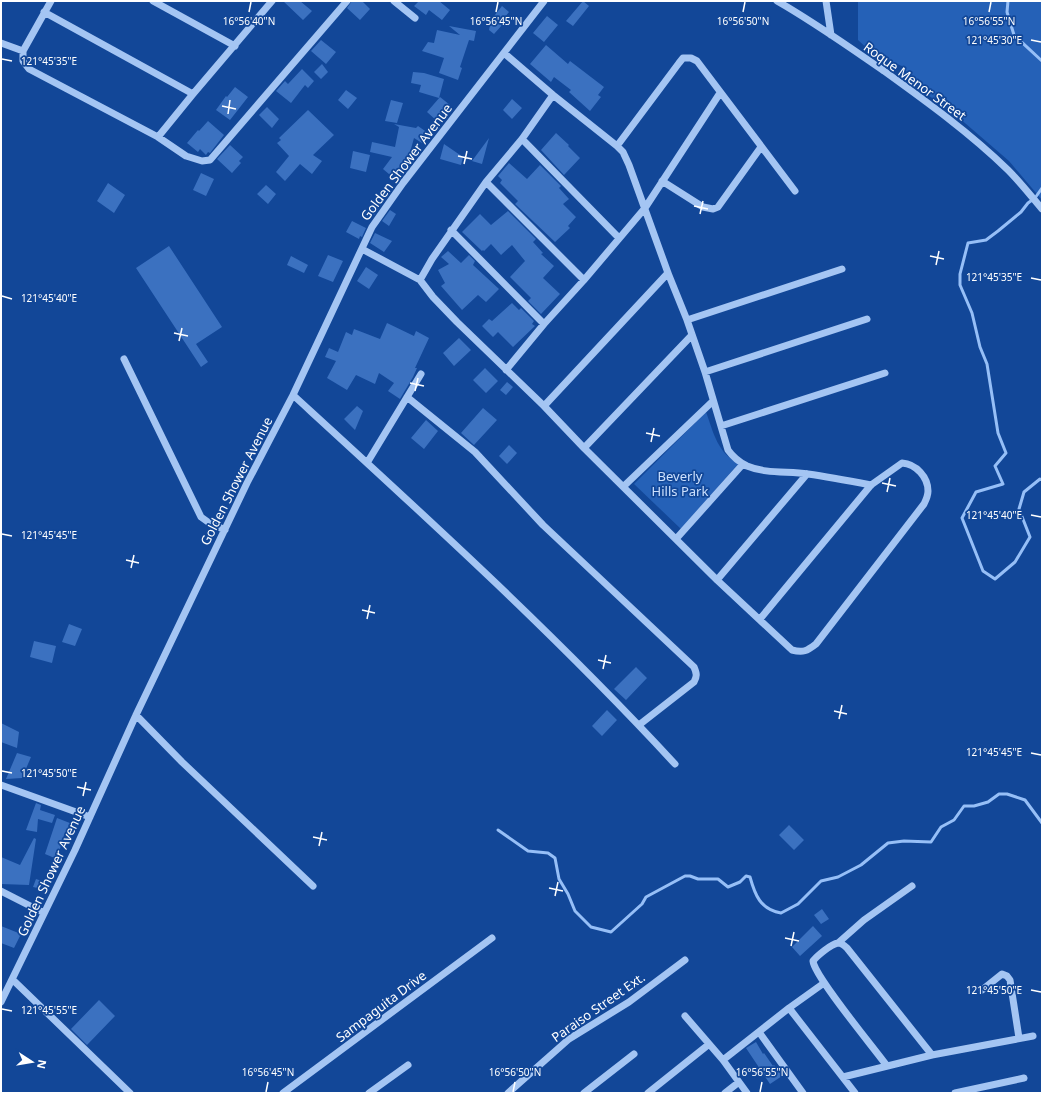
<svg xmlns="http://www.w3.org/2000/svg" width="1043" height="1094" font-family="'Noto Sans',sans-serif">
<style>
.green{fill:#2561b7}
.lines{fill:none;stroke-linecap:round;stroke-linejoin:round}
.stream{stroke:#96bff7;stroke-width:3}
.building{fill:#3b71c0}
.minor{stroke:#a4c5f3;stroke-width:7}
.ticks{fill:none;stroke:#fff;stroke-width:1.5}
.labels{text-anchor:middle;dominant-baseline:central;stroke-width:3.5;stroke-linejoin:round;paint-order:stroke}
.street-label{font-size:13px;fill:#fff;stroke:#124798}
.park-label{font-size:13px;fill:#cce0fd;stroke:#124798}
.ticks-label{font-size:10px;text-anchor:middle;fill:#fff;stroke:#124798;stroke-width:3.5;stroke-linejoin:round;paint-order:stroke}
</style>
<rect width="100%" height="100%" fill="#124798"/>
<path class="green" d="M858,1h184v199l-33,-39 -58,-50 -29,-20 -20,-25 -29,-12 -15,-14z
M706,412c7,19 12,43 33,51l-58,66 -47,-45z"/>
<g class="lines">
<path class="stream" d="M1008,1l-1,11 7,23 28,26
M1042,188l-7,10 -7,5 -7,9 -23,19 -12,9 -18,3 -8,31v11l12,28 8,34 7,17 11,69 8,20 -11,13 8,18 -27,8 -14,26 21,53 12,8 20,-17 15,-25 -11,-28 5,-17 16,-13 2,1
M498,830l30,21 20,2 7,5 4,21 9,15 7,17 16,16 20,5 31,-28 4,-7 39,-21h5l8,3h20l10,8 12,-5 6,-6 4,1c5,18 10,32 31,36l17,-9 23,-23 17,-4 23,-12 27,-22 16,-2 27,1 10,-15 13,-7 10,-14h10l14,-4 11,-8h8l18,6 17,23"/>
</g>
<path class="building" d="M283,1h17l12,10 -9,9z
M352,1h10l8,8 -10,11 -13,-12z
M419,1h20l11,9 -8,10 -13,-10 -3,5 -12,-9z
M583,1l6,5 -16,20 -7,-5z
M502,6l7,6 -8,10 2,2 -9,10 -5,-4 2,-10z
M547,16l11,9 -14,17 -11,-9z
M449,26l27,5 -2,10 -5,-1 -9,27 2,1 -4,12 -19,-7 5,-15 -22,-7 6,-9 6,1 3,-13 23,5z
M321,40l15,12 -10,12 -15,-13z
M546,45l22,19 2,-3 34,26 -6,8 3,2 -11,14 -21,-19 2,-2 -17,-13 -3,5 -21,-18z
M322,64l6,8 -7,7 -7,-7z
M302,69l12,12 -6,7 -3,-3 -14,18 -15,-12 9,-10 3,3z
M413,72l11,1 20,6 -5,19 -20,-6 2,-7 -10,-2z
M235,87l13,10 -18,23 -14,-10 10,-14 1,1z
M346,90l11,8 -9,11 -10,-9z
M440,97l10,8 -13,16 -10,-9z
M512,99l10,9 -10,11 -9,-9z
M391,100l12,3 -6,20 -12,-2z
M267,107l12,12 -7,9 -13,-13z
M308,110l26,25 -21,20 9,6 -10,13 -12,-10 -15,17 -9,-9 13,-16 -12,-13 4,-3 -2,-2z
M208,121l16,14 -14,18 -2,-1 -2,3 -6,-6 -2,3 -11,-9 11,-13 1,1z
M394,124l22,4 2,-2 10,7 -6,10 -8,-5 -5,18 4,3 -17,21 -13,-11 9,-12 -22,-5 2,-10 23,5 4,-20z
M556,133l13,12 -1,1 12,12 -16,17 -23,-25z
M489,138l-7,26 -10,-3z
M444,144l19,13 -2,8 -21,-6z
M230,145l13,12 -4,4 2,2 -9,10 -15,-14z
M353,151l17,4 -4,17 -16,-4z
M509,163l18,16 13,-14 21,21 -2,2 10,11 -6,5 13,13 -8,9 2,2 -15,14 -40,-38 3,-3 -18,-18 2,-3 -4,-4z
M201,173l13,6 -8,17 -13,-6z
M108,183l17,12 -11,18 -17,-12z
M266,185l10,9 -8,10 -11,-10z
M374,200l7,5 -7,10 -5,-4z
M390,210l6,4 -7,12 -7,-5z
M508,211l28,28 -3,3 10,11 -2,1 13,12 -11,12 17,16 -19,20 -13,-13 3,-3 -21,-21 15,-16 -13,-16 -11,10 -10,-11 -7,7 -1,-1 -1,1 -20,-19 18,-18 11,11z
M352,221l14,7 -4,9 -2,-1 -1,3 -13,-7z
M375,233l17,8 -8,11 -14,-9z
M169,246l53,81 -26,17 12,18 -7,5 -65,-99z
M448,251l13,12 8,-8 6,6 -2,4 26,24 -13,13 -8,-7 -16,15 -21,-24 4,-3 -7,-13 11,-6 -8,-7z
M328,255l15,6 -10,21 -15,-6z
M291,256l17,9 -4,8 -17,-8z
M366,267l12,8 -9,14 -12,-8z
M512,303l7,7 2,-2 13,13 -2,3 3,2 -22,21 -15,-15 -5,5 -11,-11 7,-7 3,2z
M387,323l27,13 2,-5 13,7 -14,30h2l-4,9 -13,22 -12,-8 6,-8 -15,-10 -4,11 -19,-9 -9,15 -20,-12 9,-17 -11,-4 4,-9 9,4 8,-20 6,3 2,-6 26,10z
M459,338l12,12 -17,16 -11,-13z
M485,368l13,13 -12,12 -13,-13z
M507,382l6,5 -7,8 -6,-5z
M357,406l6,5 -8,19 -11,-11z
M483,408l14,12 -23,25 -13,-12z
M426,420l12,11 -14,18 -13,-11z
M509,445l8,8 -10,11 -8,-8z
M69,624l13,5 -7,17 -13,-4z
M34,641l22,5 -4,17 -22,-6z
M636,667l11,11 -21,22 -12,-11z
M607,710l10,10 -15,16 -10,-10z
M1,723l18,9 -2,16 -16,-6z
M17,753l14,4 -9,21 -16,1z
M36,803l5,2 -1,5 15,5 -3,8 -14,-4 -1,13 -11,-2z
M57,818l18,7 -6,12 -5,-2 -7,24 -12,-5z
M789,825l15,15 -10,10 -15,-15z
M34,838l2,1 -7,46 -28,-1v-27l19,8z
M36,879l9,3 -3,7 -9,-2z
M822,909l7,10 -8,5 -7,-9z
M1,926l20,8 -7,14 -13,-5z
M813,926l9,10 -22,20 -8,-9z
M99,1000l16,16 -28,29 -16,-16z
M756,1042l7,12 1,-1 9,13 1,-1 8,11 -12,8 -24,-36z"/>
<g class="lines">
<path class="minor" d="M51,1l-28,50v10l6,8 129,68 28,19 16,5 8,-1 137,-159
M153,1l82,45
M394,1l21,17
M777,1c37,21 72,46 107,70 43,31 86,62 124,99 12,12 23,26 34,39
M826,1l5,34
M44,12l149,82
M1,43l22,8
M504,53l49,42 64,51 6,6 6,13 39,108 19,47 18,52 23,78c5,7 11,12 19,16 19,8 41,5 61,8 21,3 42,7 63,11
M158,137l35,-43 79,-93
M522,139l97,99
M617,146l62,-83 4,-5h8l6,3 98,130
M662,181l41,26 10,2 5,-2 43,-60
M486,182l98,98
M451,230l93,94
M362,249l58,31 13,17 24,25 87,84 40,42 133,132 75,70c11,3 15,1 24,-6l108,-140c2,-4 4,-9 4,-13 0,-14 -12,-27 -26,-28l-31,22 -111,134
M420,280l12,-21 54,-77 36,-43 31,-44
M687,320l155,-51
M124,359l77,158 7,5 17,8
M506,370l38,-46 40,-44 61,-72 75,-115
M705,372l162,-53
M293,395c131,120 262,239 382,369
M407,397l68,55 68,73 151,142c3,7 3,9 0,15l-55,43
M544,406l124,-133
M721,426l164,-53
M584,448l108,-113
M367,463l54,-89
M624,486l89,-85
M676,539l67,-75
M717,580l90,-106
M136,715l46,47 131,124
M1,785l89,32
M1,891l43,22
M838,943l26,-23 48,-34
M13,980l117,113
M982,990l20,-16 5,2 3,4 9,58
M1,1002l74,-152 61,-135 111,-232 46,-88 79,-168 31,-44 141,-182
M789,1008l66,85
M685,1016l38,44 24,33
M759,1032l44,61
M723,1060l66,-52 35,-25
M887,1066c-13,-18 -73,-90 -74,-105 4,-5 18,-17 25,-18 3,0 7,3 9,5l85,107
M843,1077l89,-22 101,-19
M283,1093l209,-155
M369,1093l39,-28
M508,1093l61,-54 60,-37 56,-42
M584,1093l50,-39
M648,1093l60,-48
M725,1093l14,-11
M955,1093l69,-15"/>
</g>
<path class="ticks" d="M249,12l2,-10M496,12l2,-10M743,12l2,-10M989,12l2,-10M1031,40l10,2M2,59l10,2M222,106l14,3M228,114l2,-14M458,156l14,3M464,164l3,-13M694,206l14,3M700,214l3,-13M930,256l14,3M936,265l3,-14M1031,278l10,2M2,296l10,3M174,333l14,3M179,341l3,-13M410,383l14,3M415,391l3,-13M646,433l14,3M651,442l3,-14M882,483l14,3M887,492l3,-14M1031,515l10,2M2,534l10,2M126,560l13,3M131,568l3,-13M362,610l13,3M367,619l3,-14M598,660l13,3M603,669l3,-14M834,711l13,3M839,719l3,-14M1031,753l10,2M2,771l10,2M77,787l14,3M83,796l3,-14M313,837l14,3M319,846l3,-14M549,888l14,3M555,896l3,-14M785,938l14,3M791,946l3,-14M1031,990l10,2M2,1009l10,2M266,1092l2,-10M513,1092l2,-10M760,1092l2,-10"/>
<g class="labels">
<g class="street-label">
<text transform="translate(915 81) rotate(36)">Roque Menor Street</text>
<text transform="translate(406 162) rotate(-53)">Golden Shower Avenue</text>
<text transform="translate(236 481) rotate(-63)">Golden Shower Avenue</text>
<text transform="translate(51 871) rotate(-65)">Golden Shower Avenue</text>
<text transform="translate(381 1006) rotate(-37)">Sampaguita Drive</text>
<text transform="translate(598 1007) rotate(-35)">Paraiso Street Ext.</text>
</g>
<g class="park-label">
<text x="680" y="476">Beverly<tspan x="680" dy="15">Hills Park</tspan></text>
</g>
</g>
<g class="ticks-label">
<text x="249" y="25">16°56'40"N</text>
<text x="496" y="25">16°56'45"N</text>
<text x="743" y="25">16°56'50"N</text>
<text x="989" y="25">16°56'55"N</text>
<text x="994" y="44">121°45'30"E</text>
<text x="49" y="65">121°45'35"E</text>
<text x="994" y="281">121°45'35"E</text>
<text x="49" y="302">121°45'40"E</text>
<text x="994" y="519">121°45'40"E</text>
<text x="49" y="539">121°45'45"E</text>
<text x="994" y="756">121°45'45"E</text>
<text x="49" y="777">121°45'50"E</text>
<text x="994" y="994">121°45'50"E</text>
<text x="49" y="1014">121°45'55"E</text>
<text x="268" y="1076">16°56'45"N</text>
<text x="515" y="1076">16°56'50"N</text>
<text x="762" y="1076">16°56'55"N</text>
</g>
<rect width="1043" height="1094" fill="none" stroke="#ffffff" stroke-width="4"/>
<g transform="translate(32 1062) rotate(102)" stroke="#124798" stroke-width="3" paint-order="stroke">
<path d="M0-3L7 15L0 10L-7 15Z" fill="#ffffff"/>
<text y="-6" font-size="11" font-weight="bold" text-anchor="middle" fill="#ffffff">N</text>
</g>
</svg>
